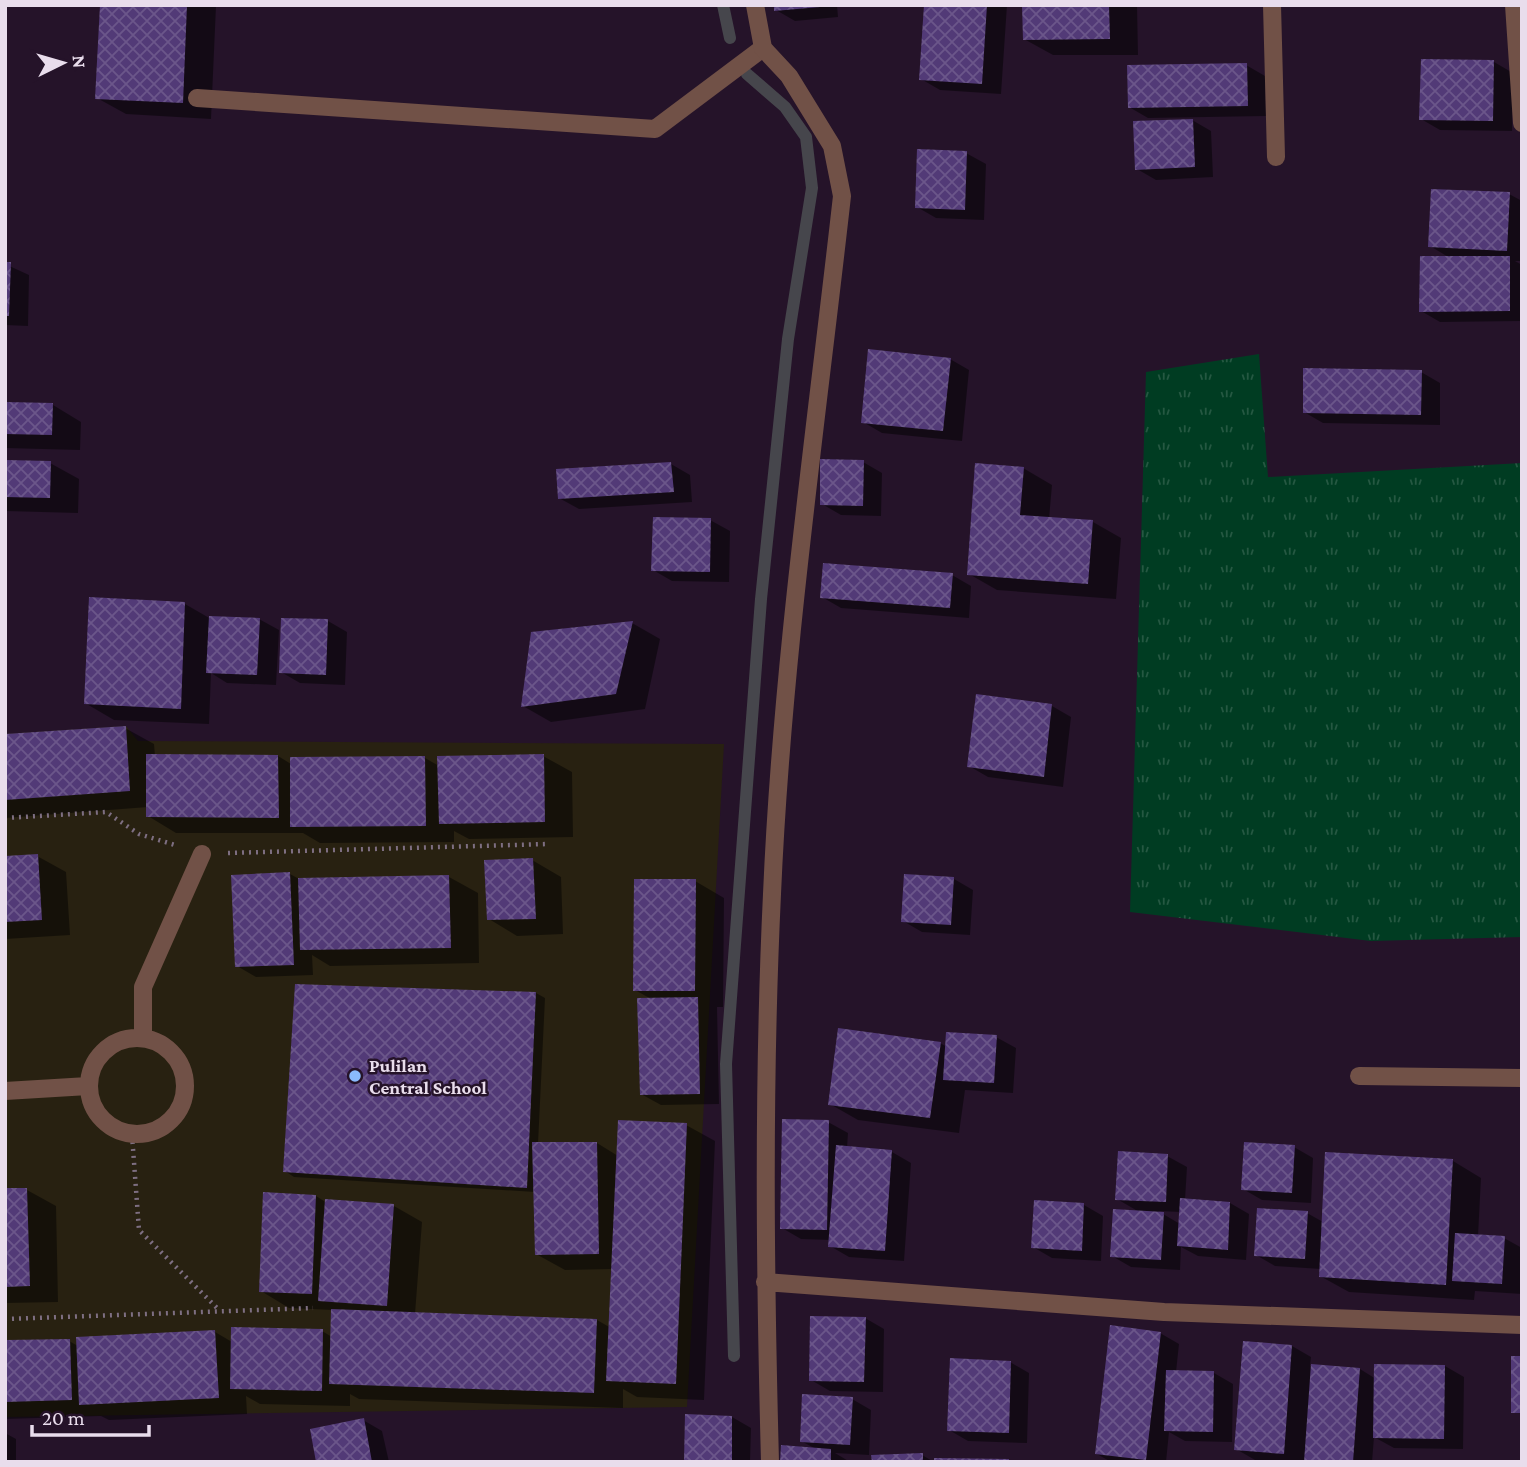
<svg xmlns="http://www.w3.org/2000/svg" width="1527" height="1467" font-family="'Crimson Pro',serif">
<style>
.education{fill:#282111}
.grass{fill:url(#grass-tufts)}
.shadow{fill:#0007;fill-rule:evenodd}
.lines{fill:none;stroke-linecap:round;stroke-linejoin:round}
.stream{stroke:#46464c;stroke-width:12}
.building{fill:url(#building-cross-hatch)}
.path{stroke:#7e6f82;stroke-width:4.5;stroke-dasharray:2 5;stroke-linecap:butt}
.service{stroke:#715147;stroke-width:18}
.minor{stroke:#715147;stroke-width:18}
.poi-dot{fill:#8abafc;stroke:#251329;stroke-width:2.5}
.labels{text-anchor:middle;dominant-baseline:central;stroke-width:5;stroke-linejoin:round;paint-order:stroke}
.poi-label{font-size:19px;font-weight:bold;fill:#e9ddec;stroke:#251329;text-anchor:start}
</style>
<defs>
<pattern id="grass-tufts" width="24" height="20" patternUnits="userSpaceOnUse" patternTransform="scale(1.75)"><rect width="24" height="20" fill="#003c22"/><path d="M3 7l-1-3M5 7V3M7 7l1-3M15 17l-1-3M17 17v-4M19 17l1-3" fill="none" stroke="#255842"/></pattern>
<pattern id="building-cross-hatch" width="8" height="8" patternUnits="userSpaceOnUse" patternTransform="scale(1.75)"><rect width="8" height="8" fill="#523a77"/><path d="M0 0l8 8M0 8l8-8" fill="none" stroke="#6b568a"/></pattern>
</defs>
<rect width="100%" height="100%" fill="#251329"/>
<path class="education" d="M126,726l12,15 586,3 -37,663 -682,10v-683z"/>
<path class="grass" d="M1259,354l9,123 254,-14v474l-151,4 -241,-29 16,-540z"/>
<path class="shadow" d="M102,5l114,1 -5,113 -85,-5 -29,-16z
M775,5h62l1,12 -43,4 -19,-11z
M926,5h81l-6,89 -61,-4 -19,-11z
M1024,5h113l1,50h-85l-29,-16z
M1422,61l72,1 19,11 -1,58 -72,-1 -19,-11z
M1246,65l19,11 1,40 -118,2 -19,-11z
M1192,120l19,11 2,46 -57,3 -19,-11z
M966,153l20,11 -2,56 -48,-2 -19,-11z
M1509,194l13,7v60h-7l7,4v56l-82,1 -19,-11 29,-53 -20,-12z
M5,264l24,11 -1,51 -23,-1z
M950,359l19,11 -7,71 -80,-8 -19,-11z
M1421,372l19,11v42l-117,-2 -19,-11z
M5,404l48,1 28,17 -1,28 -75,-2z
M5,462l45,1 29,16 -1,34 -73,-2z
M863,462l19,11 -1,43 -40,-1 -19,-11z
M671,464l19,11 2,27 -113,7 -20,-11z
M1023,468l29,17 -3,34 44,3 28,16 -5,61 -119,-9 -28,-16z
M710,520l20,11 -1,51 -57,-1 -19,-11z
M952,575l19,11 -2,32 -128,-10 -19,-11z
M185,604l26,15h48l20,11 -3,55 -49,-2 -16,-10 -2,51 -95,-4 -29,-17z
M328,621l19,11 -2,53 -45,-2 -19,-11z
M632,623l28,16 -15,70 -94,13 -28,-16z
M1052,706l19,11 -8,70 -75,-10 -19,-11z
M125,728l29,16 1,12h123l13,8v-5l134,-1 14,8 104,-10 29,16 1,65 -104,2 -15,-8v11l-134,1 -17,-10h-127l-28,-17v-9l-143,11v-82z
M37,856l29,16 4,63 -65,4v-82z
M532,860l29,17 2,57 -46,2 -28,-17z
M290,874l9,5 150,-2 29,16 1,70 -149,3 -18,-11 1,20 -57,2 -19,-11z
M954,879l19,11 -3,45 -48,-3 -19,-11z
M695,881l29,17 -1,109h-6l2,97 -58,1 -20,-11 12,-94 -18,-10z
M536,993l9,5 -7,146 59,-1 21,13 68,-31 29,16 -11,259 -67,-3 -14,-8v19l-264,-9 -9,-5v12l-90,-2 -14,-8 1,18 -138,6 -8,-4 -96,3v-77l64,-1 9,5 137,-14 17,10 90,-11 10,6 1,-27 -44,-2 -28,-17 55,-95 11,7 67,3 28,16 -7,92 182,6 14,8 2,-59 -48,1 -29,-16 -1,-62 -241,-15 -9,-6z
M996,1037l20,11 -3,45 -48,-3 -6,43 -101,-13 -28,-16 110,-61 7,4z
M828,1122l20,11 -1,15 45,4 19,11 -7,98 -55,-4 -19,-11 1,-6 -30,-1 -19,-11z
M1294,1147l19,11 -2,45 -49,-3 -19,-11z
M1167,1156l20,11 -2,33 45,3 19,11 -3,46 -48,-4 -17,-9 -1,23 -49,-3 -19,-11 29,-43 -24,-14zM1158,1211l23,1 -1,12z
M1453,1161l28,17 -3,58 26,2 18,10v46l-47,-3 -1,9 -125,-8 -29,-16 1,-7 -46,-3 -19,-11 51,-42 16,9z
M5,1190h22l29,16 2,96 -53,1z
M1084,1205l19,11 -2,45 -49,-3 -19,-11z
M865,1318l19,11 -1,63 -53,-1 -19,-11z
M1160,1333l19,11 -3,28 38,1 19,11 -1,58 -47,-1 -16,-9 -3,30h-55l-14,-8z
M1292,1346l19,11 -1,9 50,3 16,10 69,-13 19,11 -1,72 -69,-1 -20,-11 -2,25h-94l-23,-2 -19,-11z
M1010,1362l19,11 -2,70 -59,-2 -19,-11z
M852,1399l19,11 -2,45 -34,-2 15,9h-68l34,-13 -15,-8z
M732,1417l19,11 -1,34h-65z
M363,1420l19,11 7,31h-71z
M5,1433l11,6v23h-11z
M922,1455l12,7h-61z"/>
<g class="lines">
<path class="stream" d="M723,5l7,33
M734,1356l-8,-292 35,-465 27,-260 24,-151 -6,-51 -21,-30 -38,-33"/>
</g>
<path class="building" d="M100,5h87l-4,98 -88,-4z
M774,5h45l1,2 -46,4z
M924,5h63l-5,79 -63,-4z
M1022,5h87l1,34 -87,1z
M1421,59l73,1 -1,61 -74,-1z
M1247,63l1,43 -120,2 -1,-43z
M1193,119l2,48 -60,3 -2,-49z
M917,149l50,2 -2,59 -50,-2z
M1431,189l79,3 -3,59 -79,-4z
M1420,256h90v55l-91,1z
M5,262h6l-2,54h-4z
M868,349l83,9 -8,73 -82,-8z
M1303,368l119,2 -1,45 -118,-2z
M5,402l48,1 -1,32 -47,-1z
M820,459l44,1 -1,46 -43,-1z
M5,460l46,1 -1,37 -45,-1z
M671,462l3,30 -116,7 -2,-30z
M975,463l49,4 -4,48 73,5 -5,64 -121,-9z
M653,517l58,1 -1,54 -59,-1z
M823,563l130,10 -3,35 -130,-10z
M89,597l96,5 -4,107 -97,-5z
M209,616l51,2 -3,57 -51,-2z
M281,618l47,1 -2,56 -47,-2z
M633,621l-17,73 -95,13 10,-75z
M976,694l76,10 -8,73 -77,-10z
M126,726l4,65 -125,9v-66z
M146,754l132,1 1,63 -133,-1z
M544,754l1,68 -106,2 -2,-68z
M425,756l1,70 -136,1v-70z
M38,854l4,66 -37,2v-66z
M533,858l3,61 -49,1 -3,-60z
M290,872l4,93 -59,2 -4,-92z
M904,874l50,3 -3,48 -50,-3z
M449,875l2,73 -151,2 -2,-72z
M634,879h62l-1,112h-62z
M295,984l241,8 -9,196 -244,-16z
M698,997l2,97 -60,1 -3,-97z
M838,1028l103,14 -11,76 -102,-13z
M946,1032l51,3 -3,48 -51,-3z
M782,1119l47,1 -2,110 -47,-1z
M618,1120l69,3 -11,261 -70,-3z
M532,1142h65l2,112 -64,1z
M1244,1142l51,3 -3,48 -51,-3z
M836,1145l56,5 -7,101 -57,-4z
M1118,1151l50,3 -2,48 -51,-2z
M1325,1152l128,7 -7,126 -127,-8z
M5,1188h22l3,98 -25,1z
M263,1192l53,3 -4,99 -53,-2z
M1180,1198l50,4 -2,48 -51,-4z
M325,1199l69,5 -7,102 -69,-5z
M1034,1200l50,3 -2,48 -51,-3z
M1257,1208l51,3 -3,48 -51,-3z
M1113,1209l51,3 -3,48 -51,-3z
M1455,1233l50,3 -3,48 -50,-3z
M331,1309l266,10 -3,74 -265,-9z
M810,1316l56,1 -2,65 -55,-1z
M1110,1325l51,7 -15,128 -51,-6z
M231,1327l92,2 -1,62 -92,-2z
M215,1330l4,68 -140,7 -3,-68z
M70,1339l2,61 -67,2v-62z
M1243,1341l49,4 -8,109 -50,-4z
M1511,1356h11v57h-11z
M950,1358l61,3 -2,72 -62,-2z
M1311,1364l49,4 -7,94h-49z
M1374,1364l71,1 -1,74 -71,-1z
M1166,1370l48,1 -1,61 -49,-1z
M802,1394l51,3 -3,48 -50,-3z
M685,1414l47,2v46h-48z
M364,1418l8,44h-56l-6,-33z
M781,1445l50,4v13h-51z
M923,1453v9h-51l-1,-7z
M934,1458l75,1v3h-75z"/>
<g class="lines">
<path class="path" d="M5,818l101,-6 33,22 36,11
M228,853l321,-9
M132,1135l7,95 80,80
M5,1319l308,-11"/>
<path class="service" d="M1272,5l4,152
M197,98l458,31 108,-81
M143,1037v-50l59,-133
M89 1086a48 48 0 1 1 96 0a48 48 0 1 1-96 0Z
M5,1091l83,-5"/>
<path class="minor" d="M755,5l8,43 26,28 43,70 10,50c-26,232 -60,465 -70,698 -9,189 -7,379 -2,568
M1514,5l8,118
M1359,1076l163,2
M765,1282l399,30 358,13"/>
</g>
<circle class="poi-dot" cx="355" cy="1076" r="7"/>
<g class="labels">
<g class="poi-label">
<text x="369" y="1065">Pulilan<tspan x="369" dy="22">Central School</tspan></text>
</g>
</g>
<rect width="1527" height="1467" fill="none" stroke="#e9ddec" stroke-width="14"/>
<g transform="translate(63 63) rotate(85)" stroke="#251329" stroke-width="5" paint-order="stroke">
<path d="M0-5L12 26L0 18L-12 26Z" fill="#e9ddec"/>
<text y="-10" font-size="19" font-weight="bold" text-anchor="middle" fill="#e9ddec">N</text>
</g>
<path d="M32 1425v10h117v-10" fill="none" stroke="#e9ddec" stroke-width="3.5"/>
<text x="42" y="1425" font-size="21" fill="#e9ddec" stroke="#251329" stroke-width="5" paint-order="stroke">20 m</text>
</svg>
